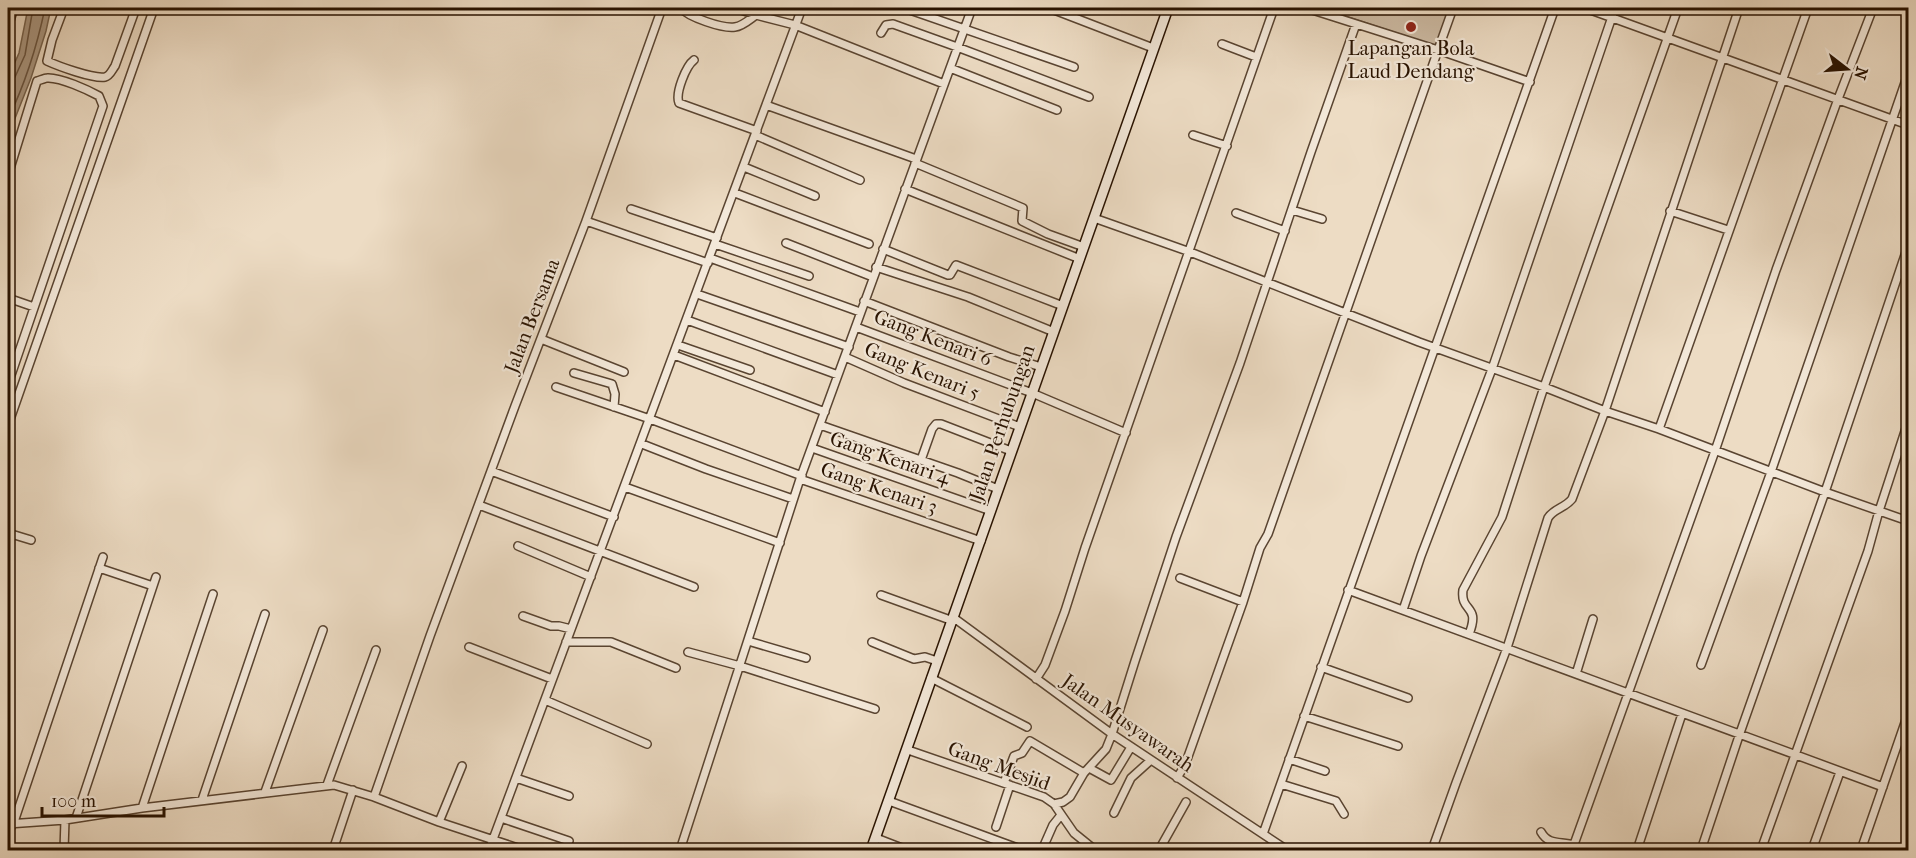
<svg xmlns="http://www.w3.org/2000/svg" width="1916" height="858" font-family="'IM FELL French Canon',serif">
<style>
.green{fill:#ccbaa3;stroke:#7a6652;stroke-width:1.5}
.water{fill:#aa9781;stroke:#76624d;stroke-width:1.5}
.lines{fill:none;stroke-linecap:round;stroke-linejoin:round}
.shore{stroke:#695440;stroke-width:1.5}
.street-casing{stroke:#594431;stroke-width:10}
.secondary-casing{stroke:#281200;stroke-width:12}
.street{stroke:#f3e8d9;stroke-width:7}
.secondary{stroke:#f3e8d9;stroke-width:9}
.poi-dot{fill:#8f2418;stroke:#f3e8d9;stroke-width:2}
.labels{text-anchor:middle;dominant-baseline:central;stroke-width:4.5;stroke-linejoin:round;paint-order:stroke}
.poi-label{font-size:20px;fill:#281200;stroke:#f3e8d9}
.street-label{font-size:20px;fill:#281200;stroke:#f3e8d9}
</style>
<rect width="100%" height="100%" fill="#eddcc4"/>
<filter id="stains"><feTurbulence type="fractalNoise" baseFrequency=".00333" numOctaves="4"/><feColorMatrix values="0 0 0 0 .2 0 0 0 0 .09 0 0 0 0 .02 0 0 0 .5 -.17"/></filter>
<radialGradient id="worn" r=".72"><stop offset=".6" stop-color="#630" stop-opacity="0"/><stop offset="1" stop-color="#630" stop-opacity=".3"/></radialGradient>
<path class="green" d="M1321,8h128l-13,38z"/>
<path class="water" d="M28,8h23l-5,23 -15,47 -23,58v-58l11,-25z"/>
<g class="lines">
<path class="shore" d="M8,80l7,-3 10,-22 8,-47
M8,119c17,-35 29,-73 37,-111"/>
<defs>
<path id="street" d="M64,8l-12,32 -5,21c11,5 46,18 58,16 5,-1 7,-7 10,-11l21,-58
M681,8c7,9 42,21 54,19 8,-1 15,-8 21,-12l39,10 149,59
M735,8l21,7
M904,8l170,59
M1049,8l104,40
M1306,8l132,42 15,-42
M1585,8l323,117
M8,27l6,-19
M881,33l5,-8 7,-1 64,23 132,50
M1222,44l34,13
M694,60c-8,6 -19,33 -15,43l78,28
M950,68l107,42
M766,105l150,54
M755,135l105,45
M1193,135l34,11
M915,163l108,45 -1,13 26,13 36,13
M744,167l71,29
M8,175l29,-94c1,0 8,-3 10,-3 13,-1 41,12 52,18l4,10 -95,278
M905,189l175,70
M735,193l134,51
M631,209l86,29
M1292,210l30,9
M1670,211l58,19
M1236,213l49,18
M1094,218l96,34 229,90 125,45 61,24 54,18 166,63 83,29
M586,221l122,42
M786,243l87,34
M715,244l94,32
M883,249l65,26h2l6,-10 107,41
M710,258l150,54
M876,267l92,30 86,35
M697,294l152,53
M8,298l26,9
M864,301l145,56 32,10
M687,320l151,55
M856,327l176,66 94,40
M541,339l83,33
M678,345l72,25
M674,355l151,57
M845,357l59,26 116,44
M574,373l38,11 3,10 -1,13
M556,387l94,32 152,57
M8,425l146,-417
M820,425l138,48 40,16
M1659,429l149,-421
M642,444l64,25 87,30
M812,448l179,63
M921,460l11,-31 4,-5h5l70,27
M491,471l123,46
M800,479l181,62
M625,487l155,56
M479,505l215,82
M8,533l23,7
M518,546l73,31
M99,568l54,18
M1180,578l63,24
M1348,590l535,197
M881,595l72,26
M1906,597l2,-8
M1403,610l18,-54 71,-187 123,-361
M523,616l28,10h8l12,3
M954,618l158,116 175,116
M1469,634c12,-30 -9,-21 -6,-44l39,-73 42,-130 134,-379
M748,641l58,17
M566,642h45l65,26
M872,642l42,17 11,-2 12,4
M469,647l83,32
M688,652l52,14 135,43
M1701,665l70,-193 137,-398
M1321,667l87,31
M1576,674l17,-55
M931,678l96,49
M1036,679l9,-14 20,-54 20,-63 189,-540
M545,700l102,44
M1304,716l94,30
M908,750l136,47 10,7 20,29 21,17
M1289,759l36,12
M1089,768l22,12 20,-33
M516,778l53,18
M1177,778l8,-13 58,-163 17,-54 8,-14 170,-484 92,32
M1004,783l10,-27 8,-3 8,-12 54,32
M1281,784l55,17 8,13
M327,785l49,-135
M265,792l58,-162
M374,797l56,-161 85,-230 71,-185 76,-213
M202,800l63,-186
M889,801l134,49
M1054,804l9,-2 7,-5 14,-24 22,-24 6,-15 23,-73 41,-124 64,-174 71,-211 45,-128
M142,808l71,-214
M1114,813l17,-35 20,-18
M76,818l80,-241
M501,818l68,23
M439,822l23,-56
M8,824l57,-4 77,-12 192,-23 40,12 65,25 85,28
M13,825l90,-268
M996,827l14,-42
M1541,832c8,14 20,9 33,13
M1263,834l292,-826
M876,838l31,12
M1813,847l27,-75
M64,850l1,-30
M333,850l20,-60
M489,850l313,-842
M680,850l120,-371 172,-471
M1042,850l11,-25 8,-10
M1159,850l27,-48
M1432,850l24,-67 51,-135 41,-130c5,-9 17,-10 24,-19l33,-88 134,-403
M1572,850l143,-399 61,-181 62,-171 35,-91
M1637,850l45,-136
M1701,850l39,-117 85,-241 83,-246
M1761,850l107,-299 11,-40 29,-89
M1861,850l47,-136"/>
<path id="secondary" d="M871,850l297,-842"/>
</defs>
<use href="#street" class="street-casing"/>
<use href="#secondary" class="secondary-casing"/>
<use href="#street" class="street"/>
<use href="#secondary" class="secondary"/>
</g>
<circle class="poi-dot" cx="1411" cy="27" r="6"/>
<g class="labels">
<g class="poi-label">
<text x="1411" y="48">Lapangan Bola<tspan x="1411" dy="23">Laud Dendang</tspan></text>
</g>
<g class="street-label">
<text transform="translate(532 316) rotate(-69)">Jalan Bersama</text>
<text transform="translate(933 338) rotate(21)">Gang Kenari 6</text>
<text transform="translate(922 371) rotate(22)">Gang Kenari 5</text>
<text transform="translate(1002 423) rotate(-71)">Jalan Perhubungan</text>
<text transform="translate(890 458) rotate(19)">Gang Kenari 4</text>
<text transform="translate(879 488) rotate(19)">Gang Kenari 3</text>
<text transform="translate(1128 723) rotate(35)">Jalan Musyawarah</text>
<text transform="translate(999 766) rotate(20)">Gang Mesjid</text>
</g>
</g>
<rect width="1916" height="858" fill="none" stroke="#eddcc4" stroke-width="30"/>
<rect x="9" y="9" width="1898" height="840" fill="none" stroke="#281200" stroke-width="3"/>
<rect x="15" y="15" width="1886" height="828" fill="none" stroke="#281200" stroke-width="1.5"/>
<g transform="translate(1847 69) rotate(107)" stroke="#f3e8d9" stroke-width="4.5" paint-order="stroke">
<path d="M0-4.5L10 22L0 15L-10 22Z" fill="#281200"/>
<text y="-9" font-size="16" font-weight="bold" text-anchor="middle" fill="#281200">N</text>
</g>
<path d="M42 807v9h122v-9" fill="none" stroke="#281200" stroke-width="3"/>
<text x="51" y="807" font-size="18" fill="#281200" stroke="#f3e8d9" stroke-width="4.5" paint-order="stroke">100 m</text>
<rect width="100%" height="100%" filter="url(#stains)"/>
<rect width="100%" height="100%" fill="url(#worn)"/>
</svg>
